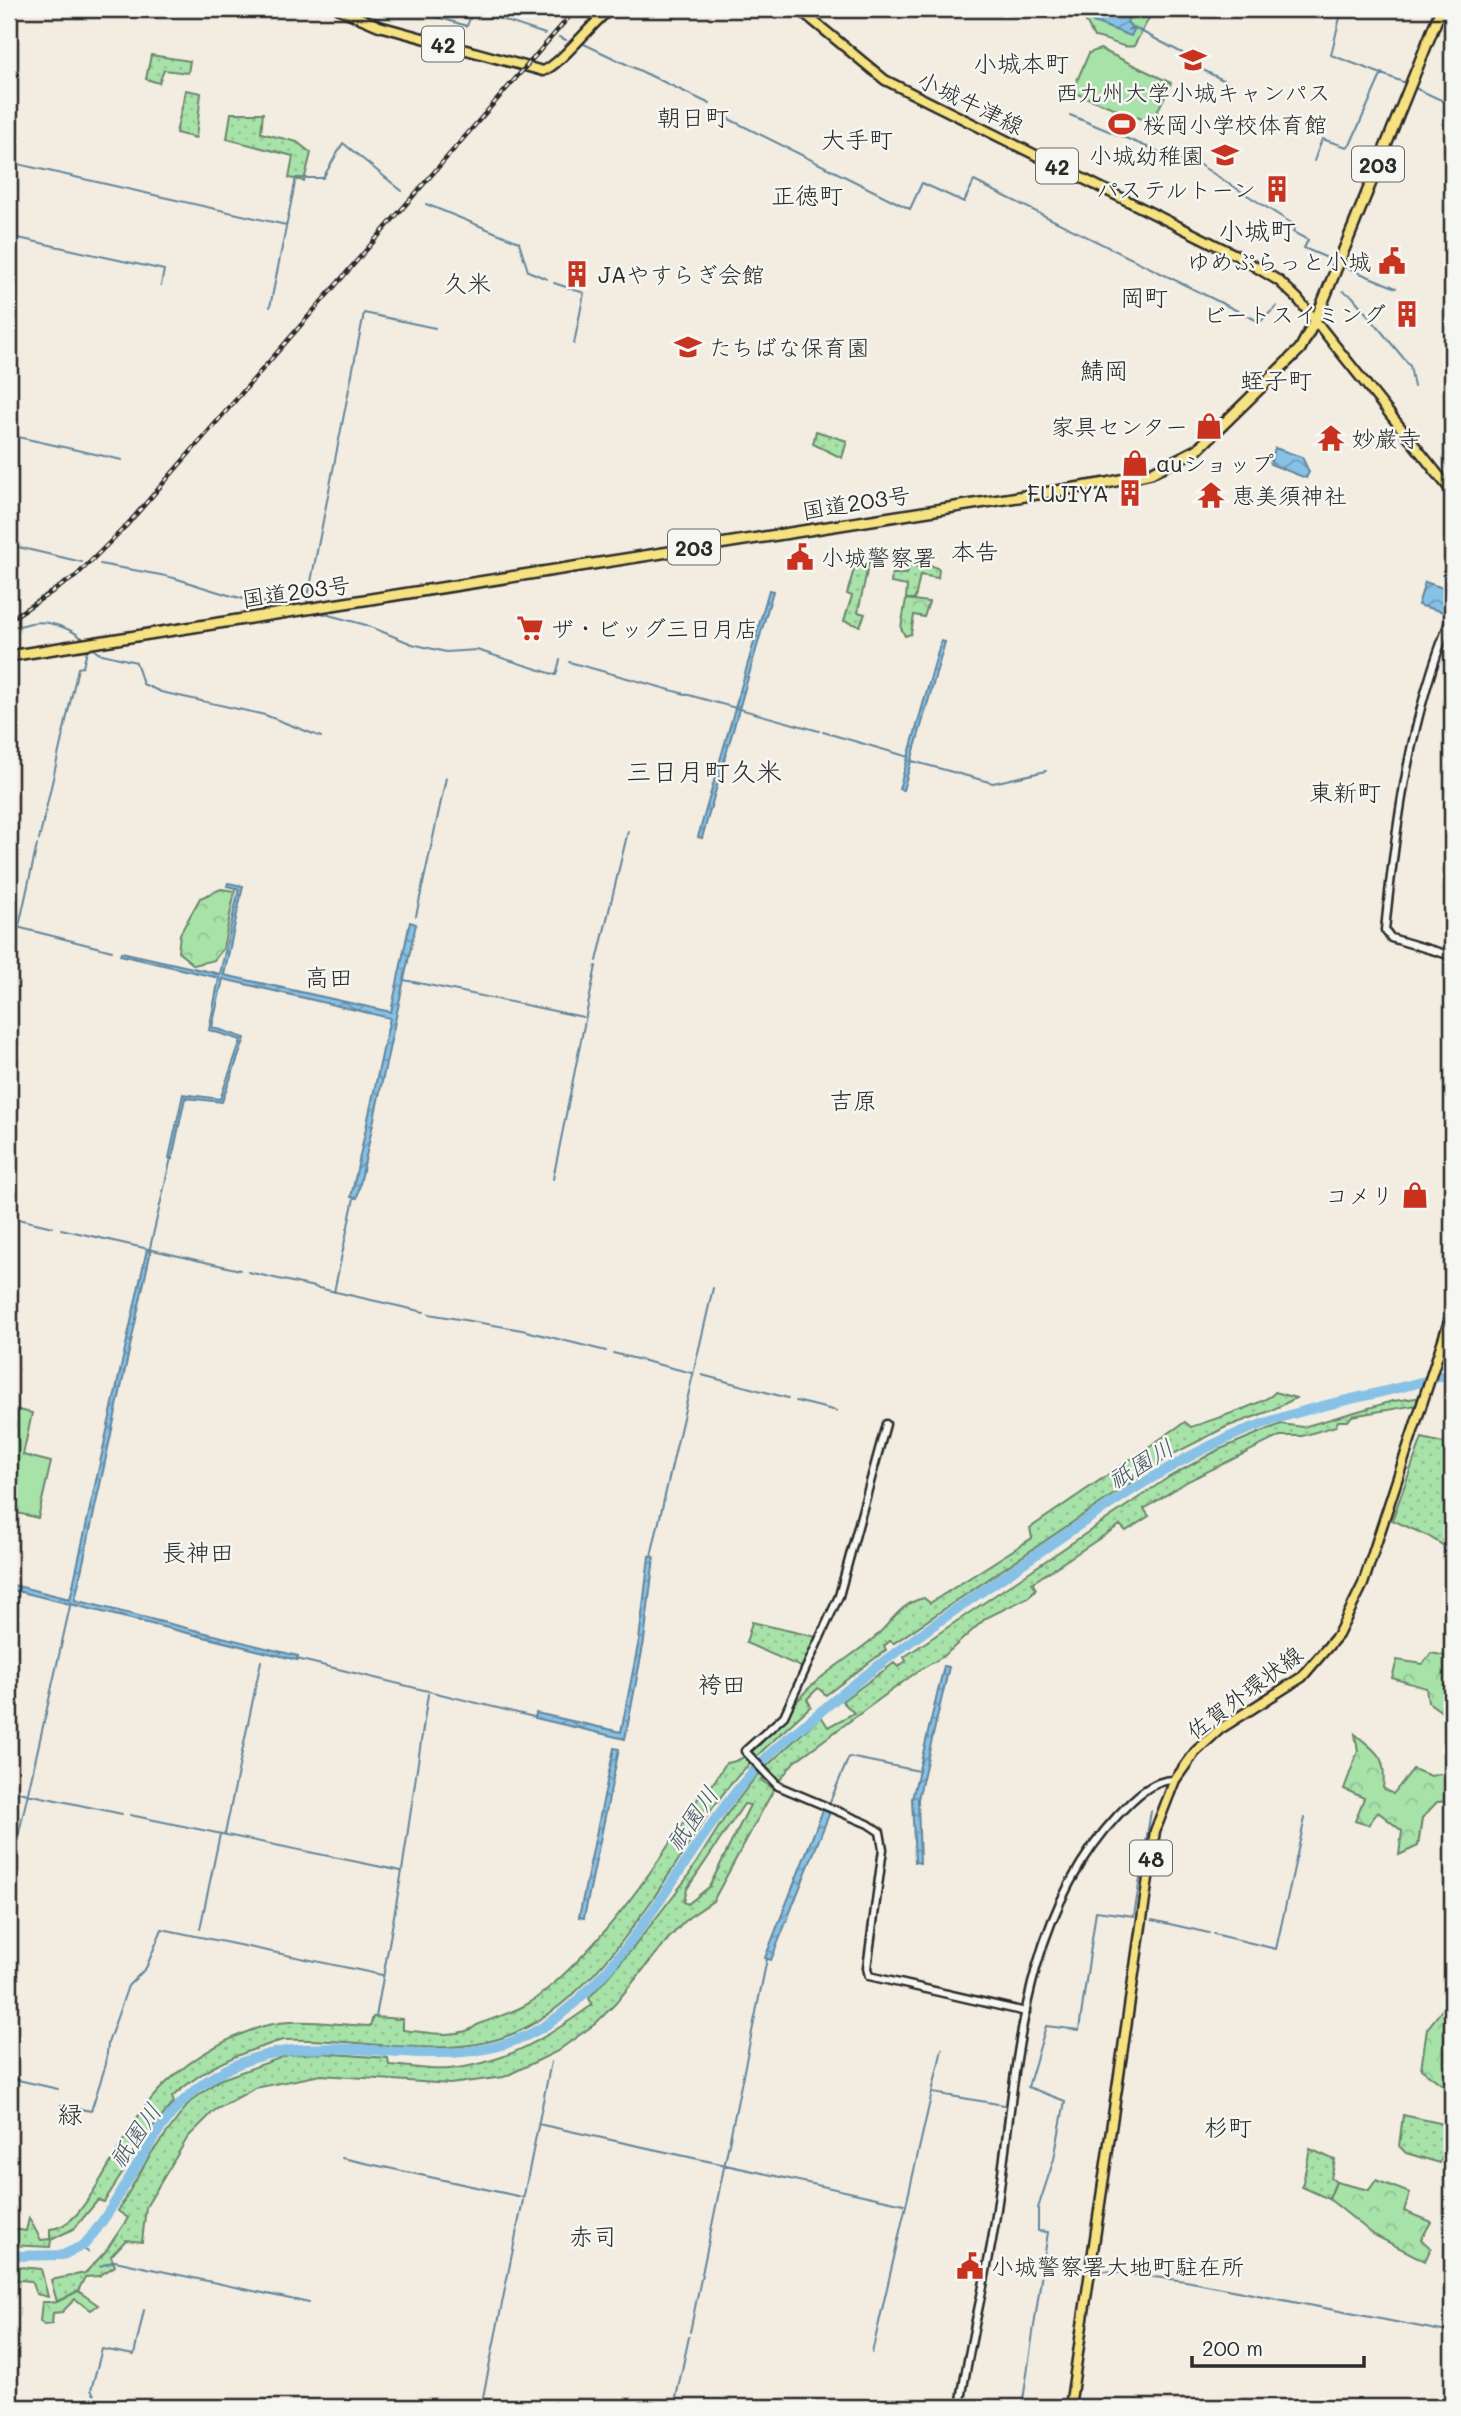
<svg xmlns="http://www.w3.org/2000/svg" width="1461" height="2416" font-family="Mali,'Klee One',sans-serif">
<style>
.grass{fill:url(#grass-dots);stroke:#69866a;stroke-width:2;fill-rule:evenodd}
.forest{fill:url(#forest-crowns);stroke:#69866a;stroke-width:2}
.park{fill:url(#park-tufts);stroke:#69866a;stroke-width:2}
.pitch{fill:#a7e2a9;stroke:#69866a;stroke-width:2}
.water{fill:url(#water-waves);stroke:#62859b;stroke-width:2}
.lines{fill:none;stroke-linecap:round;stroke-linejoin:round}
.stream{stroke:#62859b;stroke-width:2}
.river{stroke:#87c1e6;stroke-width:10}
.tertiary-casing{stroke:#2b2b2b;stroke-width:11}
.primary-casing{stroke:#2b2b2b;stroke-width:13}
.trunk-casing{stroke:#2b2b2b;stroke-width:14}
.tertiary{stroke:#f6f6f2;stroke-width:6}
.primary{stroke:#f6e281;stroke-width:8}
.trunk{stroke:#f6e281;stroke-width:9}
.rail-casing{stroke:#2b2b2b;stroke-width:4.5}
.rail{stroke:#f6f6f2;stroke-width:2;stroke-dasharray:5;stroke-linecap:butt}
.labels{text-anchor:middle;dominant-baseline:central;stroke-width:5;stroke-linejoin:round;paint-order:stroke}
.shield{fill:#f6f6f2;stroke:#686867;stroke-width:2}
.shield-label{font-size:21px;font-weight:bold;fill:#2b2b2b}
.poi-label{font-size:23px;fill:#2b2b2b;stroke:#f6f6f2;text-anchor:start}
.street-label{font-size:23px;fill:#2b2b2b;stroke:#f6f6f2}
.neighbourhood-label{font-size:24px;fill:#2b2b2b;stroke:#f6f6f2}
.water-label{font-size:24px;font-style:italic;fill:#475863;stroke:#f6f6f2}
.quarter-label{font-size:26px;fill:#2b2b2b;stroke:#f6f6f2}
</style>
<defs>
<pattern id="grass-dots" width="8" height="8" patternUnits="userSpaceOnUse" patternTransform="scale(1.75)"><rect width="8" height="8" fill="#a7e2a9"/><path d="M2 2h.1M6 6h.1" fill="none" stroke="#90c292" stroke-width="1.8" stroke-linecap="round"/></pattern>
<pattern id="forest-crowns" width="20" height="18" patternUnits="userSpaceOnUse" patternTransform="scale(1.75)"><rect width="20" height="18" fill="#a7e2a9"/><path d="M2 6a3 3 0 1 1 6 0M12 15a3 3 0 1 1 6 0" fill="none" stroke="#90c292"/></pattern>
<pattern id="park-tufts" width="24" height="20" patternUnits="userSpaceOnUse" patternTransform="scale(1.75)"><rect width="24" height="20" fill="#a7e2a9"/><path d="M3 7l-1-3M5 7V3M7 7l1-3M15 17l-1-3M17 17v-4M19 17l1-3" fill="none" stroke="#90c292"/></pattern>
<pattern id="water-waves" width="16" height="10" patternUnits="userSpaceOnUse" patternTransform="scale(1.75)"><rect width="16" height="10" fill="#87c1e6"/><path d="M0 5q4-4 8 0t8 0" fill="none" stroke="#6f9dbb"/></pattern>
</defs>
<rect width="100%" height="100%" fill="#f3ede1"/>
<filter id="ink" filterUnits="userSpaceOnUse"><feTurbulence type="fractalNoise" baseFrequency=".0143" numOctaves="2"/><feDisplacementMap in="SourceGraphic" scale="14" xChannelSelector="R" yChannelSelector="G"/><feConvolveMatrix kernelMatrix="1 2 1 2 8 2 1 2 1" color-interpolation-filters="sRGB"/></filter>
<g filter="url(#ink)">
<path class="grass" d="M151,55l39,6 -2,12 -24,-3 -5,13 -13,-4z
M186,90l15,3 -5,45 -20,-5z
M231,113h32l-2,20 36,9 14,11 -7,28 -15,-3 4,-22 -66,-17z
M816,431l31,10 -5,17 -29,-14z
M865,551l6,2 -13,59 7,2 -5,12 -16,-5 8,-25 -5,-2 7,-25h4z
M928,564l11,5 -1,9 -18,-3 -5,24h-9l1,-13 -16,-3 1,-9h15l3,-9 16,4z
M1275,1392l21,6 -26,13 -44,16 -51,26 -281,190 -4,-2 -6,5 2,4 -60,45 -8,-7 -11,11 4,7c-35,32 -72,63 -99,103 -50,73 -103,173 -183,217 -73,41 -168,10 -245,14 -8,1 -18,6 -26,8 -34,11 -59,25 -86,49l2,6 -24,27 -46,72 -6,-2 -23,28 -24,12 -1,7 -41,-2v-17l17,3 3,-13 12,22 9,-1v-10c11,-1 19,-6 27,-15 34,-41 50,-95 90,-132 27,-25 61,-45 97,-56 32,-9 72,-1 106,0l3,-9 30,2v11c21,2 57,10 74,-5 18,-8 43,-14 58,-26 66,-51 126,-138 168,-209h6l17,-27c31,-2 60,-52 81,-73 20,-20 47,-35 68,-53 17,-15 25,-34 49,-39l6,5 102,-65 -2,-10 155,-106 6,5c17,-6 77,-24 84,-35z
M1417,1398v7l-65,11 -4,5h-10l-2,5 -34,10h-22l-92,45 -44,28 5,7 -23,15 -6,-6 -88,58 4,6 -7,8 -43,21 -42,38 -26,15 -124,91 -14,18 -11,-10 -8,10 13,9 -61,112 -25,17 -19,20 -54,66 -20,20 -39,28 -52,25 -54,7 -129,-9 -66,13 -40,22 -27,27 -42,70 -4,35 -16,-2 -15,16 4,10 -16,10 -14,1 -7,14 -21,11 -6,-22 34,-7 20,-21 23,-34 -10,-7 32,-56 40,-53 29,-22 69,-25 32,-2 68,5 1,7c19,1 41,6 60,4 56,-5 99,-32 143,-64l-3,-7 44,-50 53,-69 41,-65 30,-39 64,-59 7,11 26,-14 -12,-12 52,-38 4,4 8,-6 -2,-4 265,-180 49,-27 63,-26 22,3 90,-26zM744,1804l6,1 -41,82 -21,17 -4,-2 3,-13z
M1422,1438l30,7v106l-24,-15 -36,-16z
M752,1622l64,15 -13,31 -57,-25z
M1403,2115l41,9 7,6 -11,33 -34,-10 -7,-7z
M1310,2149l25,11 -4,18 5,4 -7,17 -27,-12z
M9,2266l32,3 7,28 -12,-3 -5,-13 -22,-2z"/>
<path class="forest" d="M906,599l23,3 -5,15 -10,-2 -3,19 -6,2 -4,-8z
M221,889l14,2 -12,58 -9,11 -20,5 -16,-13 2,-18 20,-36z
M1431,1653l21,4v92l-8,-8 6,-23 -22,-16 -2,-14 -34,-10 5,-18 26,4z
M1355,1734c23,19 32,23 28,54l10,6 20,-25 18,7 15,-3 6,-10v38l-15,1 -15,16 -4,28 -19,9 3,-24 -24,-19 -10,13 -13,-4 9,-23 -20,-9 14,-38z
M1452,2004v22l-4,2 4,48 -8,10 -23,-17 6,-40 19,-24z
M1376,2180l34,13 -6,18 27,11 -10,18 10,8 -6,13 -51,-26 -45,-36 7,-17 33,8z
M78,2291l20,14 -7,5 -16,-11 -13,13 -9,1 -1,11 -8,1 -4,-4 2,-19h15z"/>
<path class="park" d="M1085,9h69l-20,37c-13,3 -26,-8 -40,-9l-10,-19z"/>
<path class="pitch" d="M1100,49l71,34 -19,40 -80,-31 17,-39z
M9,1408l23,5 -9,42 28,7 -13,56 -29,-7z"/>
<path class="water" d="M1098,9h35l-6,13 4,4 -1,3 5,-1 -4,8 -38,-14z
M1275,448l27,9 7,15 -3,6 -36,-14z
M1425,582l27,9 -5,22 -29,-8z
M769,590l4,1 -71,247 -4,-1z
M941,641l4,1 -42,148 -4,-1z
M228,883l15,3 -19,89 167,37 19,-90 6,2 -59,274 -6,-1 39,-179 -167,-39 -11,48 33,11 -23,64 -37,-4 -13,61 -3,-1 14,-64 37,5 21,-59 -32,-10 10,-52 -99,-23 1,-3 99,22 19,-85 -12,-3z
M147,1249l4,1 -76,350 223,56 -1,4 -288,-71v-5l61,15z
M649,1556l5,1 -10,84 -19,98 -90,-21 1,-5 85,19 18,-92z
M944,1666l5,1 -31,132 2,64 -5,-1 -3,-63z
M614,1748l5,1 -35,169 -5,-1z
M823,1810l7,2 -59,148 -6,-2z"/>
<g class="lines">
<path class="stream" d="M411,9l56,17 6,-16 72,24
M1342,9l-11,46 72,27
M1128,30l5,-3 51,27 5,9 38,19
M559,37l7,3
M584,44l126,60
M9,53l5,2
M1415,88l37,17
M715,112l195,97 12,-26 42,19 10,-21 286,141 17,-16
M1070,115l118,49
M1314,161l8,-22 25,8 3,-2 32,-72
M9,162l277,63
M1195,162l101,64 -3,6 15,8 -4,8 28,12
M426,204l93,38 9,29 19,8
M9,236l155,34 -3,15
M1343,266l53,22
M554,283l30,10 -10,51
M1343,291l9,5 58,70 4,21
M270,307l26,-129h27l20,-35 59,48
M9,435l113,25
M9,545l73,17
M100,564c25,5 50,8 74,14 37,11 83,30 121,25
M315,602h-8l57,-289 71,15
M321,613l45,12 46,19 34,8 31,-2 79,25 4,-15
M9,626c9,2 13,-1 22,-3 17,-3 40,5 52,16
M569,662l250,69
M823,732l86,25
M912,761l81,22 53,-12
M39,840l39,-172 5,-1 4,-17 6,-1 5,4 38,9 7,22 18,8 104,23 56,22
M416,916l30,-138
M9,925l103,26
M597,961l31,-130
M9,971l28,-126
M404,980l179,37
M553,1179l43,-213
M9,1217l44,10
M61,1229l179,41
M149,1252l22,-94
M248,1272l176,40
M334,1292l20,-94
M429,1314l93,16 84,21
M613,1353l79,20
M702,1375l86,23
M796,1401l41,10
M651,1556l62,-268
M297,1659l237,58
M9,1790l113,24
M829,1804l20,-47 70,14
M130,1815l271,56
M225,1834l36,-173
M9,1877l62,-275
M1152,1920l57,13
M200,1929l20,-95
M1214,1934l62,15 29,-131
M376,2017l26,-146 26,-177
M9,2078l49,11
M933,2093l71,12
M61,2105l30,6 15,-47 2,-21 20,-57 18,-18 16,-39 220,46
M538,2124l366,80
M342,2158l180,39
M81,2247l7,5
M1045,2263l37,5
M100,2266l15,-5 194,42
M1097,2270l89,11 266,52
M690,2332l77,-373
M872,2353l70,-304
M93,2407l2,-11 -4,-6 11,-41 32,6 10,-45
M481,2407l70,-345
M674,2407l15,-70
M1022,2407l26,-175 -10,-1v-23l16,-49 11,-58 -37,-14 18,-61 33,4 17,-119 38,5 17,-105
M1451,2407l1,-4"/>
<path class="river" d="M9,2256l54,-1 21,-10c43,-49 64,-119 116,-159 114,-87 248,16 359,-70 87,-68 128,-175 202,-253 16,-17 34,-31 52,-45 63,-54 131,-101 199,-147 75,-51 150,-107 234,-141 67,-27 139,-35 206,-57"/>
<defs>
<path id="tertiary" d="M1452,615c-42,101 -56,207 -67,315l6,8 61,18
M886,1424l-47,172 -55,120 -39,35 33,35 90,38 12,8 3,17 -16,119 2,8 157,36
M960,2407c8,-56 22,-111 32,-167 26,-146 19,-310 126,-425 15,-16 34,-36 57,-35"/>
<path id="primary" d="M339,9l40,17 164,45c17,-6 49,-48 67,-62
M799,9l86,71 351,175 43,26 19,18 154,193
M1070,2407l85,-576 20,-51 20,-28 25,-23 82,-52 36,-42 25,-51 89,-272"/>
<path id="trunk" d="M9,656l1098,-173 44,-10 47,-24 102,-100 16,-30 125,-310"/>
</defs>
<use href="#tertiary" class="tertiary-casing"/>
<use href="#primary" class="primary-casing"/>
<use href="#trunk" class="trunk-casing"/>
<use href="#tertiary" class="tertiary"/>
<use href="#primary" class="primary"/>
<use href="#trunk" class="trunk"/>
<defs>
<path id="rail" d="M9,620l67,-44 50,-50 450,-517"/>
</defs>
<use href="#rail" class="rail-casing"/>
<use href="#rail" class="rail"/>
</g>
</g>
<defs>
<symbol id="university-bare" viewBox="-9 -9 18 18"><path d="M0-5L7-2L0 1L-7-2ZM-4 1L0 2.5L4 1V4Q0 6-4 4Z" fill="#c8321e" stroke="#f6f6f2" stroke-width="2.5" paint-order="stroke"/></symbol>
<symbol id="stadium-bare" viewBox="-9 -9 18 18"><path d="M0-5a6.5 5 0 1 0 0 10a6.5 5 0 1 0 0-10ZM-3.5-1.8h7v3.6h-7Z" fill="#c8321e" stroke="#f6f6f2" stroke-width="2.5" paint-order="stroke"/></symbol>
<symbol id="school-bare" viewBox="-9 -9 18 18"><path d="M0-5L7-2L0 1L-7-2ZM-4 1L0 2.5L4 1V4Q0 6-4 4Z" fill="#c8321e" stroke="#f6f6f2" stroke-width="2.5" paint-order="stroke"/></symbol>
<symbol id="building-bare" viewBox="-9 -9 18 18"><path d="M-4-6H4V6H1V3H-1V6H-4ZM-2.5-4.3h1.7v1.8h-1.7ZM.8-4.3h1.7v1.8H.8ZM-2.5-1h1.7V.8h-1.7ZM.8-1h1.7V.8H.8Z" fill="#c8321e" stroke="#f6f6f2" stroke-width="2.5" paint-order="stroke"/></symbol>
<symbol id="civic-bare" viewBox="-9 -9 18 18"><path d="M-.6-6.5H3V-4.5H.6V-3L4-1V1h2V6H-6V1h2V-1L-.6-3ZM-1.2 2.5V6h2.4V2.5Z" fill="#c8321e" stroke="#f6f6f2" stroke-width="2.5" paint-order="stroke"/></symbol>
<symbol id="shop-bare" viewBox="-9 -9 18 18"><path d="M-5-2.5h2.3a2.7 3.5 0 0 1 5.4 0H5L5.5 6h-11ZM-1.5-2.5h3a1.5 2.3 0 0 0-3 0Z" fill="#c8321e" stroke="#f6f6f2" stroke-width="2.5" paint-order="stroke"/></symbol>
<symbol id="temple-bare" viewBox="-9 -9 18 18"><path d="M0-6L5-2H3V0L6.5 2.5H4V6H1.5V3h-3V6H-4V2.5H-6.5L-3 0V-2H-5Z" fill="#c8321e" stroke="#f6f6f2" stroke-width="2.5" paint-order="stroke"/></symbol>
<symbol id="supermarket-bare" viewBox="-9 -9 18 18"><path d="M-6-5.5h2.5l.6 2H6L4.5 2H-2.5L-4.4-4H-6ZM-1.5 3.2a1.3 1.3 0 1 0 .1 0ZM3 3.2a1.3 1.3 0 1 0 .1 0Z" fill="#c8321e" stroke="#f6f6f2" stroke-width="2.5" paint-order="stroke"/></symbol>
</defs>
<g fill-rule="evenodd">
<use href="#university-bare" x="1174" y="41" width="38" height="38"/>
<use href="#stadium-bare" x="1103" y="105" width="38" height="38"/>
<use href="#school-bare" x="1206" y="136" width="38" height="38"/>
<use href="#building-bare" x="1258" y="170" width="38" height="38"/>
<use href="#civic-bare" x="1373" y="242" width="38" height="38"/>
<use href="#building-bare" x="558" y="255" width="38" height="38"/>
<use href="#building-bare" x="1388" y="295" width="38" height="38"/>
<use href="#school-bare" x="669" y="328" width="38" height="38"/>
<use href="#shop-bare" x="1190" y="407" width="38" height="38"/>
<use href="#temple-bare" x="1312" y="419" width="38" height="38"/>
<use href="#shop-bare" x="1116" y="444" width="38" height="38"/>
<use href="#building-bare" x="1111" y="474" width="38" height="38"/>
<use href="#temple-bare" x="1192" y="476" width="38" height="38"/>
<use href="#civic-bare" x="781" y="538" width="38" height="38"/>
<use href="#supermarket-bare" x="511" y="609" width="38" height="38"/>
<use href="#shop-bare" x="1396" y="1176" width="38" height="38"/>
<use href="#civic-bare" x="951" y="2247" width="38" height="38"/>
</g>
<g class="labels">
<g class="shield">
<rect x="422" y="26.5" width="42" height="35" rx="5"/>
<rect x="1352" y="146.5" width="52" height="35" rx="5"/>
<rect x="1036" y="148.5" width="42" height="35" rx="5"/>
<rect x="668" y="529.5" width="52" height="35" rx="5"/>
<rect x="1130" y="1840.5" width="42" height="35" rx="5"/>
</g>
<g class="shield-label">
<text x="443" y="44">42</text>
<text x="1378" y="164">203</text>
<text x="1057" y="166">42</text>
<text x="694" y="547">203</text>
<text x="1151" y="1858">48</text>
</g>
<g class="poi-label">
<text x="1193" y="92" text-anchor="middle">西九州大学小城キャンパス</text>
<text x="1143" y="124">桜岡小学校体育館</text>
<text x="1204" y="155" text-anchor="end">小城幼稚園</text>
<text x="1256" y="189" text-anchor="end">パステルトーン</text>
<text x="1371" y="261" text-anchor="end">ゆめぷらっと小城</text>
<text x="598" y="274">JAやすらぎ会館</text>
<text x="1386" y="314" text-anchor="end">ビートスイミング</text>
<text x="709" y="347">たちばな保育園</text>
<text x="1188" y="426" text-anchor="end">家具センター</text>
<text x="1352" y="438">妙巌寺</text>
<text x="1156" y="463">auショップ</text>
<text x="1109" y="493" text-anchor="end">FUJIYA</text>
<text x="1232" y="495">恵美須神社</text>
<text x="821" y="557">小城警察署</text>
<text x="551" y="628">ザ・ビッグ三日月店</text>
<text x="1394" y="1195" text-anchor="end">コメリ</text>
<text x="991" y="2266">小城警察署大地町駐在所</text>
</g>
<g class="street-label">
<text transform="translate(971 102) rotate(26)">小城牛津線</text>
<text transform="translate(856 502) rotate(-9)">国道203号</text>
<text transform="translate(296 591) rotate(-8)">国道203号</text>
<text transform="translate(1244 1692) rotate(-37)">佐賀外環状線</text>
</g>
<g class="neighbourhood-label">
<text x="1021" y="62">小城本町</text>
<text x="693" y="116">朝日町</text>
<text x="857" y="138">大手町</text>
<text x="807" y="194">正徳町</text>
<text x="467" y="282">久米</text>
<text x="1144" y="296">岡町</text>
<text x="1104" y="369">鯖岡</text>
<text x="1276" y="379">蛭子町</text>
<text x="975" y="550">本告</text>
<text x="1345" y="791">東新町</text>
<text x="329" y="976">高田</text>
<text x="853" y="1099">吉原</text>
<text x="198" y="1551">長神田</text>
<text x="722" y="1683">袴田</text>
<text x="70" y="2113">緑</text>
<text x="1228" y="2126">杉町</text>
<text x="593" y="2235">赤司</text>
</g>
<g class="water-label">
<text transform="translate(1140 1463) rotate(-31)">祇園川</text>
<text transform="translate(691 1818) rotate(-55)">祇園川</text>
<text transform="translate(134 2135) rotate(-55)">祇園川</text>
</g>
<g class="quarter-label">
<text x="1257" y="230">小城町</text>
<text x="704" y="771">三日月町久米</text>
</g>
</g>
<rect width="1461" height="2416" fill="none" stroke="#f6f6f2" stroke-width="35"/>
<rect x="18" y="18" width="1426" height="2381" fill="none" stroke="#2b2b2b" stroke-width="2.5" filter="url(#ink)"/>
<path d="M1192 2356v10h172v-10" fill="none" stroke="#2b2b2b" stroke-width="3.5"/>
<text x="1202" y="2356" font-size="21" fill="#2b2b2b" stroke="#f6f6f2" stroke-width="5" paint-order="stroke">200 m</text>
</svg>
